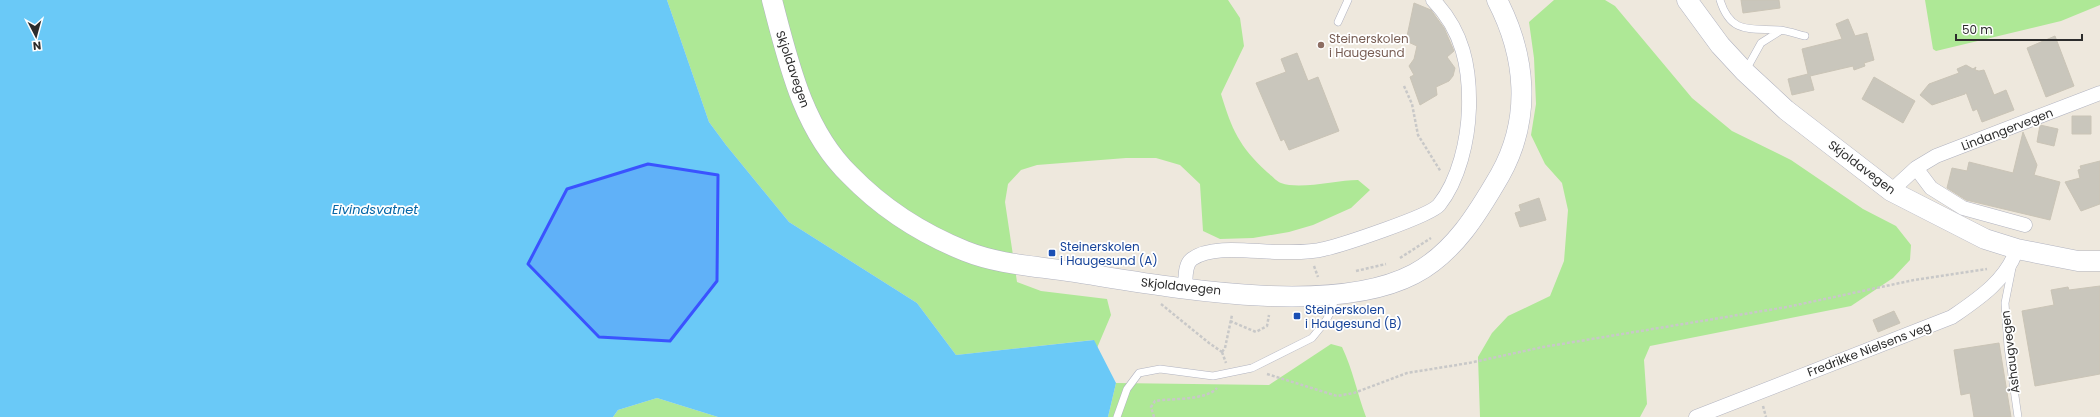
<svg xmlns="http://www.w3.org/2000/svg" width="2100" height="417" font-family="Poppins,sans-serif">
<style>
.green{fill:#aee896}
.water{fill:#6ac9f7}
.building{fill:#c9c6bc;stroke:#cac4b6}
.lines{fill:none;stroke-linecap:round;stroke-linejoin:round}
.service-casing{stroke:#b1b3c0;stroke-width:8}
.minor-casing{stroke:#b1b3c0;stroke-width:15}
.secondary-casing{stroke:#b1b3c0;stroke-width:21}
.path{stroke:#c8c8c8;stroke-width:2.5;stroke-dasharray:3 2;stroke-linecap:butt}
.service{stroke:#fff;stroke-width:7}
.minor{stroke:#fff;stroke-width:14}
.secondary{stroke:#fff;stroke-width:20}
.marked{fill:#3a53ff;fill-opacity:0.2;stroke:#3a53ff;stroke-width:3;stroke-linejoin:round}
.education-dot{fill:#8d6e63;stroke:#fff;stroke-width:1.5}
.transit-dot{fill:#1a4fb4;stroke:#fff;stroke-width:1.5}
.labels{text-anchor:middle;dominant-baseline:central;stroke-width:3.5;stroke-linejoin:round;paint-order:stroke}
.education-label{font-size:12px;fill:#785e54;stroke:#fff;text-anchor:start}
.street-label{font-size:12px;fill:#2c2c2c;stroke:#fff}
.transit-label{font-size:12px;fill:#164399;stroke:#fff;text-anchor:start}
.water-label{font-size:13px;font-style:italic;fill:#0466a7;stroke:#fff}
</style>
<rect width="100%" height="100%" fill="#eee8dd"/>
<path class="green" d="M667,0h561l12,18 4,28 -23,48c11,36 18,52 46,78 4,3 10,10 14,11 19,7 56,-3 77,-3l12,10 -19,18 -38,17 -24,7 -36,6 -33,1 -17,-8 -3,-47 -20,-19 -24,-7h-30l-89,7 -16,5 -13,14 -3,18 12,80 24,9 66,8 4,16 -14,33 -4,-8 -137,15 -39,-52 -128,-81 -63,-77 -17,-23z
M1554,0h51l10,6 77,92 40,33 59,29 72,49 33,17 15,19 -1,15 -17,18 -42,28 -201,40 -6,14 3,44 -7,13h-160l-2,-60 14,-24 16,-17 42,-20 14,-35 4,-51 -6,-27 -17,-19 -14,-29 5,-31 -2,-46 -5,-36z
M1925,0h175v5l-39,16 -125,30 -3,-2z
M1331,344l11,3c11,23 15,46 24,70h-258l8,-34 153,2z
M657,398l61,19h-105l5,-7z"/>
<path class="water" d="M0,0h667l42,122 17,23 63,77 128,81 39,52 138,-15 22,43 -8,34h-390l-61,-19 -39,12 -5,7h-613z"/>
<path class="building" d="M1741,0h38l1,8 -37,5z
M1414,3l17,7 5,7 8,11 10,23 -7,6 8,11 -2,8 -4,5 -13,6 1,8 -17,10 -10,-28 4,-2 -5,-9 5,-7 3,-13 -11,-5z
M1848,19l7,17 12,-3 7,27 -10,3 1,3 -11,4 -1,-4 -43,10 4,14 -22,5 -4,-16 20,-5 -6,-25 40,-10 -6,-15z
M2055,36l19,50 -28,11 -19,-49z
M1297,53l11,28 10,-4 21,54 -50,19 -5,-11 -3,2 -25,-58 30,-11 -5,-13z
M1966,65l7,4 3,-2 -1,3 4,1 5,-1 10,25 12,-5 8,20 -32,12 -5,-13 -4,2 -7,-19 -1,2 -33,11 -12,-10 9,-11 30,-11 -2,-4z
M1874,77l41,24 -12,22 -41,-24z
M2072,116h19v18h-19z
M2040,125l18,4 -4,17 -17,-4z
M2023,132l14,33 -3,10 26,7 -10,38 -84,-20 -19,-12 5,-20 15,3 2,-9 44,11z
M2100,161v43l-19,7 -16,-29 15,-4 -2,-8 3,-1 -1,-3z
M1539,198l7,22 -26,7 -5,-14 6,-2 -2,-6z
M2100,286v88l-65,12 -13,-75 32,-6 -3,-15 17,-3 1,3z
M1894,311l6,12 -22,9 -5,-12z
M1999,343l12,74h-37l-4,-24 -9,2 -7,-45z"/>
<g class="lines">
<defs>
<path id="service" d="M1720,0c11,35 30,28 60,30 8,1 17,4 25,6
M1338,22l10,-22
M1746,70l15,-27 19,-12
M2012,268l-7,35 3,44 10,70
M1117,417l10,-28 12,-16 21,-4 53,7 39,-8 60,-30 13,-16 8,-14 1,-11"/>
<path id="minor" d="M1916,168l15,20 32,20 62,17
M1891,191l25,-23 20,-12 164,-63
M1185,288c1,-9 -1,-23 7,-29 20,-15 63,-7 86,-7 15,0 32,1 46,-3 18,-4 106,-33 115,-44 20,-25 29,-65 30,-97 1,-41 -6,-77 -36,-108
M1696,417l256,-100c26,-18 54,-36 65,-68"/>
<path id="secondary" d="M772,0c16,61 31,130 78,175 32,33 73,59 115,76 35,14 72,15 109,21 91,14 256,46 340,2 40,-21 64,-61 86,-99 32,-57 26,-119 -3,-175
M1687,0l33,45 25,27 41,38 105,81 94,48 32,10 61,12h22"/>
</defs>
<use href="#service" class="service-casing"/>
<use href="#minor" class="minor-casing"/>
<use href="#secondary" class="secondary-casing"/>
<path class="path" d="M1404,86l8,18 6,31 23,37
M1400,258l31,-20
M1314,266l4,11
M1356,271l30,-7
M1161,304l48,39 13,9
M1230,321l26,11 11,-6 2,-11
M1222,352l4,11
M1222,352l3,-4 7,-33
M1267,374l70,22 17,-3 53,-20 62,-10 74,-16 244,-40 127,-27 73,-11
M1763,406l3,11
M1154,417l-3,-10 4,-6c17,-3 50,0 62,-13"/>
<use href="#service" class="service"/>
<use href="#minor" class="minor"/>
<use href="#secondary" class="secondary"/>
</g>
<path class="marked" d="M648,164l70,11 -1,106 -47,60 -71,-4 -71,-73 39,-75z"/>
<circle class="education-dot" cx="1321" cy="45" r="4"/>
<g class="transit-dot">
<rect x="1048" y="249" width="8" height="8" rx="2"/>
<rect x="1293" y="312" width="8" height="8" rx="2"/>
</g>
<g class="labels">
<g class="education-label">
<text x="1329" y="38">Steinerskolen<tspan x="1329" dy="14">i Haugesund</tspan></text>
</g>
<g class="street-label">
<text transform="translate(793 69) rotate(71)">Skjoldavegen</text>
<text transform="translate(2007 129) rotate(-21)">Lindangervegen</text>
<text transform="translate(1862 167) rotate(37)">Skjoldavegen</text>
<text transform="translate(1181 286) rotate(6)">Skjoldavegen</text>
<text transform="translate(1869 349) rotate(-21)">Fredrikke Nielsens veg</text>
<text transform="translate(2010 352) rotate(-97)">Åshaugvegen</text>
</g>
<g class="transit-label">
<text x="1060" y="246">Steinerskolen<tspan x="1060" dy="14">i Haugesund (A)</tspan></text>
<text x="1305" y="309">Steinerskolen<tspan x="1305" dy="14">i Haugesund (B)</tspan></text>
</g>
<g class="water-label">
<text x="375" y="209">Eivindsvatnet</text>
</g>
</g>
<g transform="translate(36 36) rotate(174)" stroke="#ffffff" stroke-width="3" paint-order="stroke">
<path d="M0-3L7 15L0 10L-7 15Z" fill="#2c2c2c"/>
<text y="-6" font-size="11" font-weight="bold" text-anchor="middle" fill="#2c2c2c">N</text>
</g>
<path d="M1956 34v6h126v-6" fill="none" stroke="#2c2c2c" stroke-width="2"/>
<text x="1962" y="34" font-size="12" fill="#2c2c2c" stroke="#ffffff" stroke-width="3" paint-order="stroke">50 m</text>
</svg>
